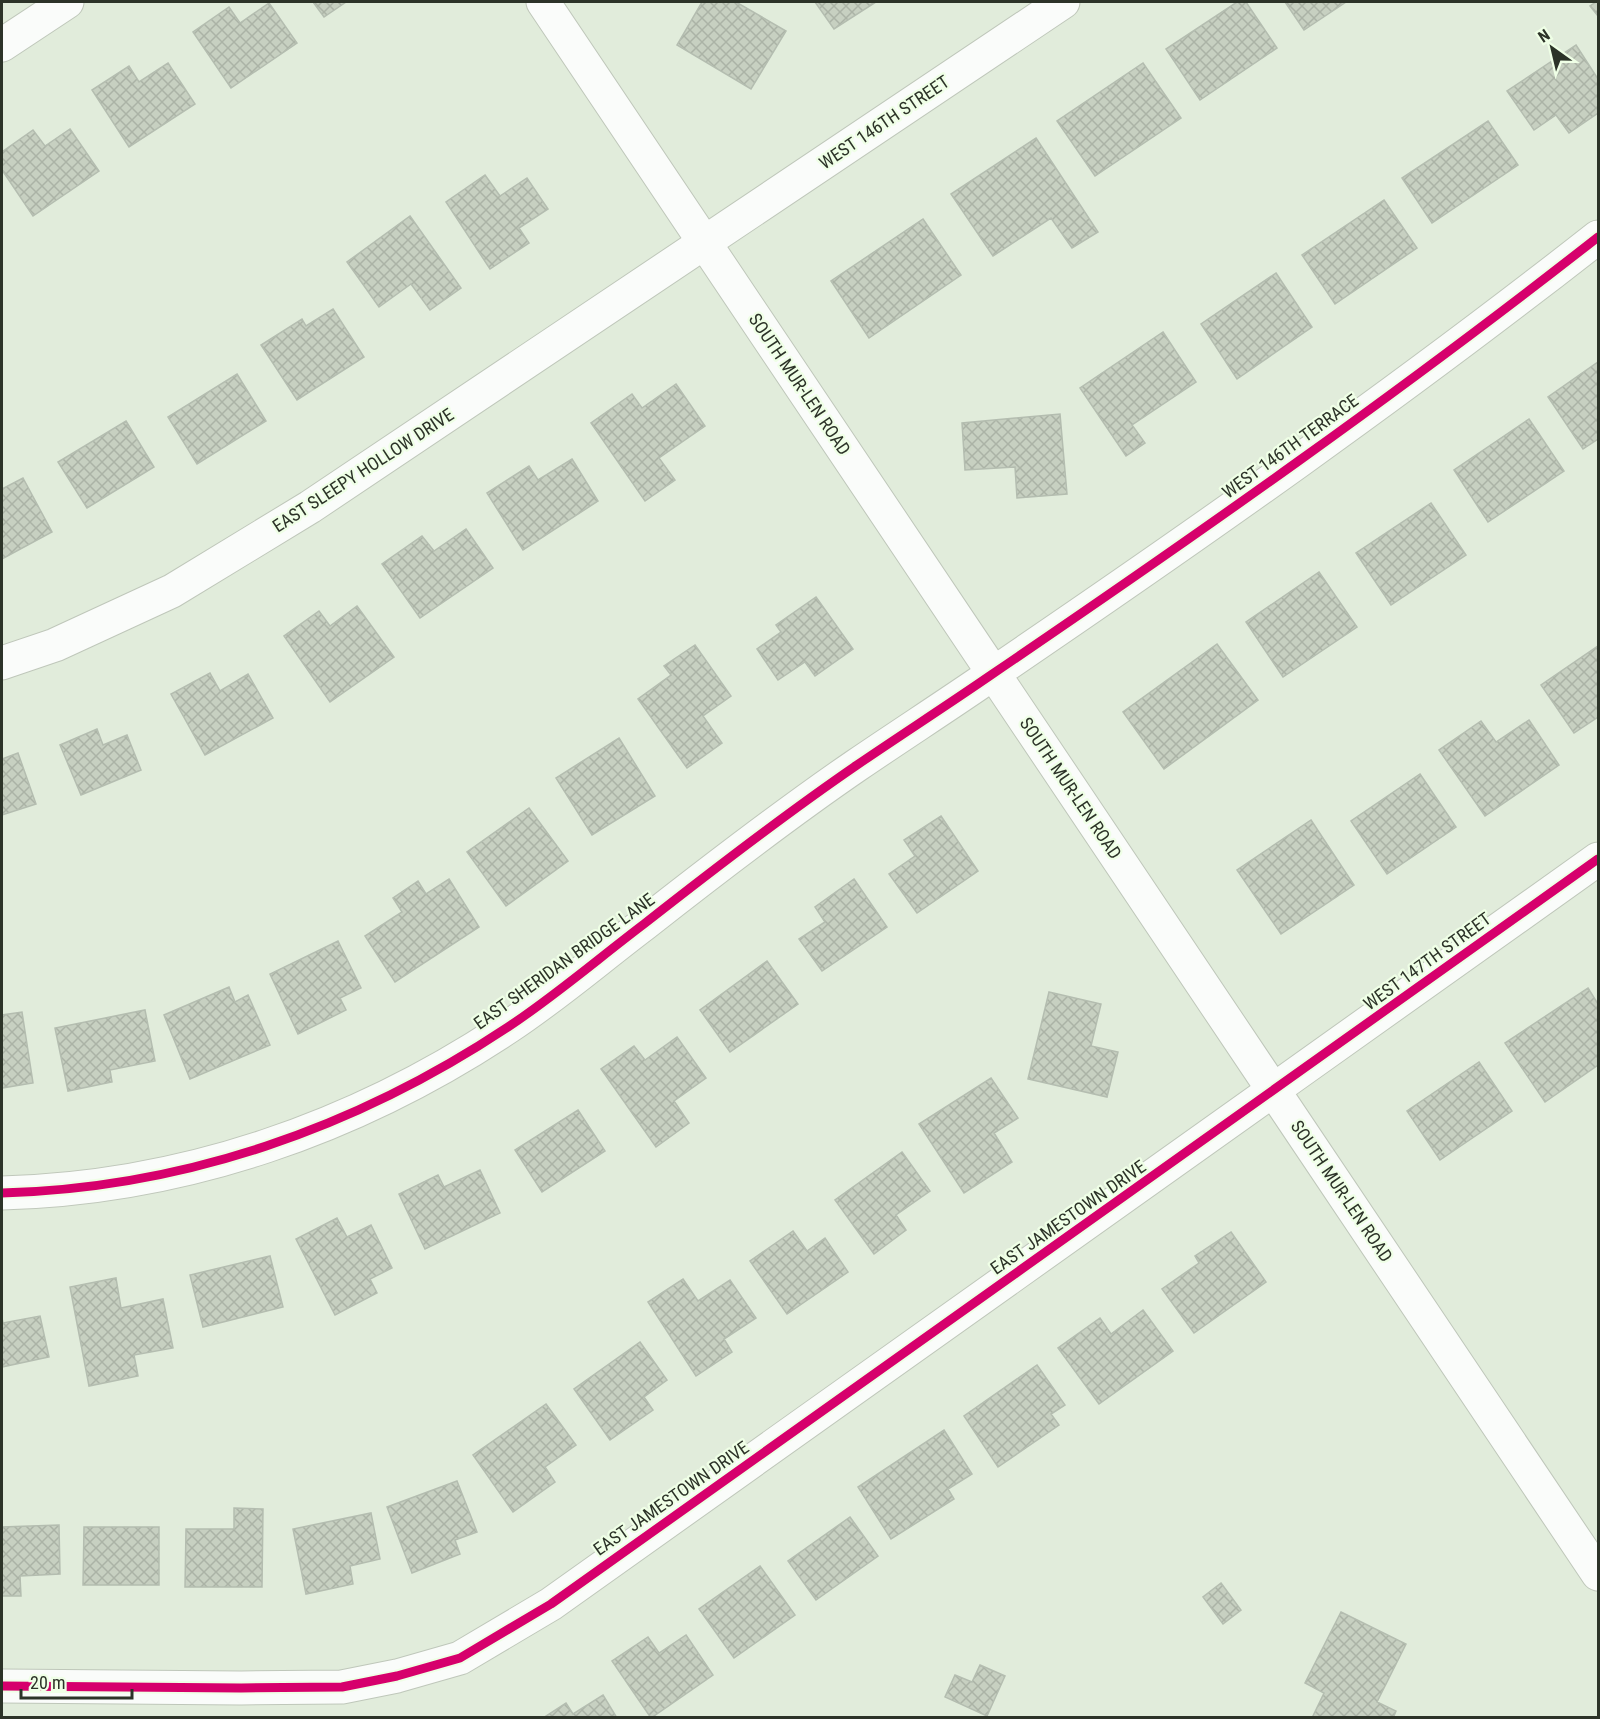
<svg xmlns="http://www.w3.org/2000/svg" width="1600" height="1719" font-family="'Roboto Condensed',sans-serif">
<style>
.building{fill:url(#building-cross-hatch);stroke:#b4bdb0;stroke-width:1.5}
.lines{fill:none;stroke-linecap:round;stroke-linejoin:round}
.minor-casing{stroke:#bfc7ba;stroke-width:35}
.major-casing{stroke:#bfc7ba;stroke-width:35}
.minor{stroke:#fafcfa;stroke-width:33}
.major{stroke:#fafcfa;stroke-width:33}
.cycleway-casing{stroke:#efffe6;stroke-width:13}
.cycleway{stroke:#d6006c;stroke-width:9}
.labels{text-anchor:middle;dominant-baseline:central;stroke-width:4.5;stroke-linejoin:round;paint-order:stroke}
.street-label{font-size:18px;fill:#2c3328;stroke:#efffe6}
</style>
<defs>
<pattern id="building-cross-hatch" width="8" height="8" patternUnits="userSpaceOnUse" patternTransform="scale(1.5)"><rect width="8" height="8" fill="#c7d0c1"/><path d="M0 0l8 8M0 8l8-8" fill="none" stroke="#abb3a6"/></pattern>
</defs>
<rect width="100%" height="100%" fill="#e1ecdb"/>
<path class="building" d="M313,2h33l-22,15z
M702,2h34l50,29 -35,58 -74,-44z
M815,2h61l-42,27z
M1237,2h9l31,46 -77,52 -34,-51z
M1285,2h61l-42,28z
M1596,2h2v14l-8,-10z
M269,3l28,40 -66,45 -38,-56 36,-25 11,16z
M1576,45l22,34v34l-29,20 -13,-18 -22,15 -27,-39z
M168,63l27,41 -66,43 -37,-57 37,-24 10,16z
M1143,63l38,55 -86,58 -38,-55z
M1488,121l30,44 -86,58 -30,-45z
M70,129l29,42 -66,45 -31,-46v-18l31,-22 12,16z
M1036,138l62,94 -26,16 -21,-30 -58,38 -42,-62z
M485,175l15,21 27,-18 21,31 -29,19 10,15 -39,26 -44,-67z
M1384,200l33,48 -82,56 -33,-49z
M410,216l51,72 -31,22 -19,-26 -32,23 -32,-45z
M923,219l38,56 -92,63 -38,-57z
M1276,273l36,54 -75,52 -36,-55z
M333,309l31,48 -67,43 -36,-55 41,-26 4,7z
M1163,332l33,50 -64,43 13,18 -19,13 -46,-68z
M1598,362v77l-15,10 -35,-52z
M237,374l29,47 -69,43 -29,-47z
M676,384l29,42 -46,32 16,22 -30,21 -54,-78 41,-29 10,14z
M1060,414l7,80 -50,4 -2,-31 -50,3 -3,-47z
M1529,419l35,52 -76,51 -34,-52z
M126,421l28,46 -67,41 -29,-46z
M572,459l26,42 -75,49 -36,-57 42,-27 9,14z
M23,478l29,54 -50,27v-70z
M1431,503l35,52 -75,50 -35,-52z
M466,529l27,39 -73,50 -38,-54 40,-28 12,15z
M1319,572l38,55 -74,50 -37,-55z
M816,597l37,52 -38,27 -10,-14 -27,18 -21,-31 24,-17 -5,-7z
M357,606l37,51 -64,45 -46,-66 35,-25 11,15z
M1217,644l41,56 -94,69 -41,-57z
M695,645l36,51 -28,20 19,27 -35,25 -49,-69 33,-24 -7,-9z
M1598,646v71l-24,16 -33,-48z
M210,673l10,18 28,-17 25,44 -68,37 -34,-61z
M1529,720l30,45 -74,51 -46,-66 42,-29 15,21z
M97,729l6,16 24,-10 14,35 -60,25 -21,-50z
M619,738l36,58 -63,39 -36,-57z
M18,753l18,51 -34,11v-56z
M1420,774l36,53 -69,47 -36,-53z
M529,808l39,53 -62,45 -39,-54z
M941,816l37,55 -61,42 -28,-39 26,-18 -11,-16z
M1311,820l43,65 -73,49 -44,-64z
M449,879l30,48 -84,55 -30,-46 37,-24 -9,-14 25,-17 8,13z
M854,879l33,48 -65,44 -23,-32 26,-17 -10,-15z
M338,941l23,47 -21,10 6,12 -48,24 -28,-60z
M767,961l31,43 -68,48 -30,-42z
M229,987l6,15 13,-7 22,50 -80,34 -26,-64z
M1588,988l10,16v61l-53,37 -40,-59z
M1049,992l52,12 -10,42 27,6 -11,45 -79,-18z
M145,1010l10,51 -45,9 2,12 -44,9 -13,-63z
M22,1012l11,71 -31,5v-73z
M677,1037l29,41 -32,23 15,22 -33,24 -55,-78 33,-23 11,14z
M1479,1062l33,49 -72,49 -33,-49z
M991,1078l27,40 -24,15 18,29 -48,31 -45,-69z
M578,1110l27,41 -63,41 -27,-42z
M902,1152l28,39 -34,24 10,15 -32,24 -39,-54z
M480,1170l20,43 -75,36 -26,-55 39,-19 6,12z
M337,1218l10,19 24,-12 21,43 -22,11 7,14 -42,22 -39,-76z
M793,1231l14,20 18,-13 23,34 -61,42 -37,-53z
M1231,1232l35,50 -72,51 -32,-44 37,-26 -4,-7z
M270,1256l13,51 -80,20 -13,-52z
M116,1278l5,30 42,-9 10,49 -39,7 4,21 -49,10 -19,-99z
M683,1279l15,22 32,-21 26,38 -32,21 8,13 -36,24 -48,-74z
M1143,1310l30,41 -74,53 -41,-56 42,-30 11,16z
M40,1316l9,41 -47,10v-49l1,5z
M640,1342l27,38 -23,17 9,13 -43,30 -36,-51z
M1037,1365l28,40 -14,9 8,11 -61,42 -34,-51z
M546,1404l30,41 -31,22 10,15 -42,30 -40,-57z
M944,1430l28,44 -24,15 6,10 -63,40 -33,-52z
M457,1481l20,51 -22,8 5,14 -48,19 -25,-66z
M234,1508l29,1 -1,78h-77l1,-58h48z
M371,1513l9,46 -30,7 3,18 -47,10 -13,-65z
M850,1517l28,39 -62,44 -28,-39z
M59,1525l1,49 -40,2 1,20h-19v-69z
M84,1527h75v58h-76z
M760,1566l35,49 -61,43 -35,-49z
M1221,1583l20,27 -18,14 -20,-27z
M1341,1612l65,32 -29,58 19,9 -3,7h-81l12,-25 -19,-10z
M686,1635l27,40 -62,43 -39,-57 36,-24 11,16z
M980,1665l25,11 -18,40 -42,-19 10,-22 17,7z
M603,1695l14,23h-74l23,-15 7,11z"/>
<g class="lines">
<defs>
<path id="minor" d="M2,45l65,-43
M2,663l53,-18 117,-54 138,-84 753,-505
M2,1193c182,-5 354,-65 506,-166 47,-31 91,-69 136,-103 70,-55 140,-109 213,-159 44,-30 89,-59 134,-90 206,-140 411,-284 607,-438
M2,1686l239,2 101,-1 55,-11 63,-18 91,-54 1047,-745"/>
<path id="major" d="M543,2l1055,1572"/>
</defs>
<use href="#minor" class="minor-casing"/>
<use href="#major" class="major-casing"/>
<use href="#minor" class="minor"/>
<use href="#major" class="major"/>
<defs>
<path id="cycleway" d="M2,1193c182,-5 354,-65 506,-166 47,-31 91,-69 136,-103 70,-55 140,-109 213,-159 44,-30 89,-59 134,-90 206,-140 411,-284 607,-438
M2,1686l239,2 101,-1 55,-11 63,-18 91,-54 1047,-745"/>
</defs>
<use href="#cycleway" class="cycleway-casing"/>
<use href="#cycleway" class="cycleway"/>
</g>
<g class="labels">
<g class="street-label">
<text transform="translate(884 122) rotate(-34)">WEST 146TH STREET</text>
<text transform="translate(800 384) rotate(56)">SOUTH MUR-LEN ROAD</text>
<text transform="translate(1290 446) rotate(-36)">WEST 146TH TERRACE</text>
<text transform="translate(363 470) rotate(-33)">EAST SLEEPY HOLLOW DRIVE</text>
<text transform="translate(1071 788) rotate(56)">SOUTH MUR-LEN ROAD</text>
<text transform="translate(564 961) rotate(-36)">EAST SHERIDAN BRIDGE LANE</text>
<text transform="translate(1427 961) rotate(-36)">WEST 147TH STREET</text>
<text transform="translate(1342 1191) rotate(56)">SOUTH MUR-LEN ROAD</text>
<text transform="translate(1068 1217) rotate(-35)">EAST JAMESTOWN DRIVE</text>
<text transform="translate(671 1498) rotate(-35)">EAST JAMESTOWN DRIVE</text>
</g>
</g>
<rect width="1600" height="1719" fill="none" stroke="#2c3328" stroke-width="6"/>
<g transform="translate(1552 48) rotate(326)" stroke="#efffe6" stroke-width="4.5" paint-order="stroke">
<path d="M0-4.5L10 22L0 15L-10 22Z" fill="#2c3328"/>
<text y="-9" font-size="16" font-weight="bold" text-anchor="middle" fill="#2c3328">N</text>
</g>
<path d="M21 1689v9h111v-9" fill="none" stroke="#2c3328" stroke-width="3"/>
<text x="30" y="1689" font-size="18" fill="#2c3328" stroke="#efffe6" stroke-width="4.5" paint-order="stroke">20 m</text>
</svg>
